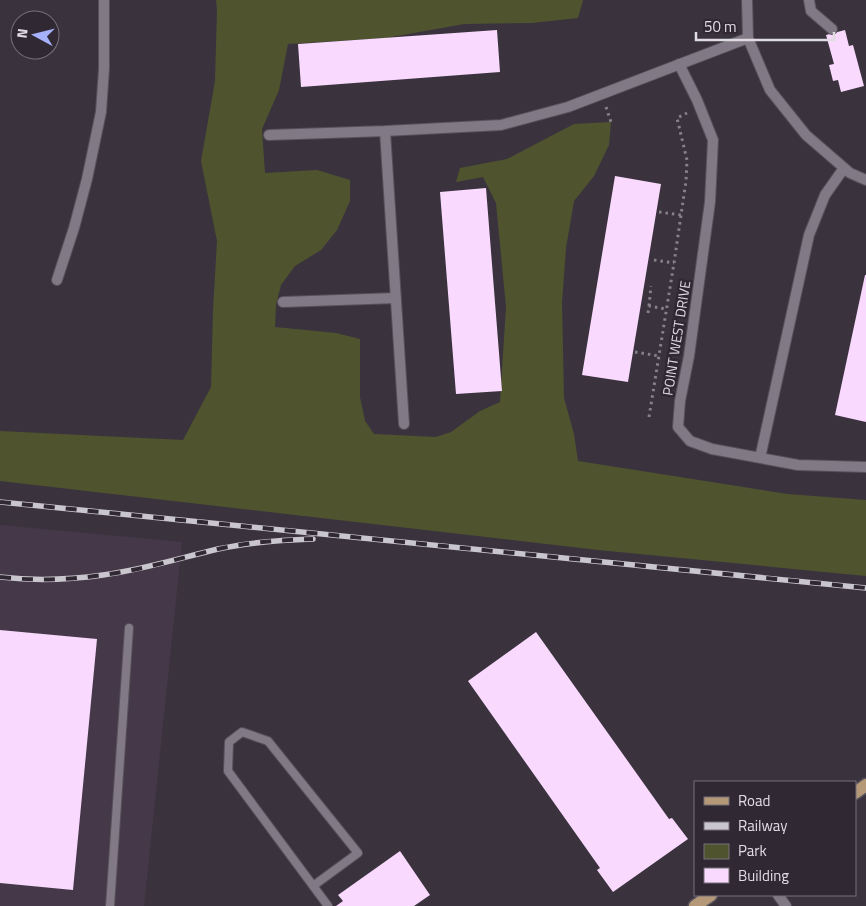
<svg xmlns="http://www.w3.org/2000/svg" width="866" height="906" font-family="'Titillium Web',sans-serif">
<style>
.commercial{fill:#453949}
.green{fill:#4f542e}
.building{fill:#f9d9fd}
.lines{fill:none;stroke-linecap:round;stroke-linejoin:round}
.lane-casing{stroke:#56515a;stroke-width:10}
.street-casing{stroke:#56515a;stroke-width:12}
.primary-casing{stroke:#56515a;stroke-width:15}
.path{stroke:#87818a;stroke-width:3;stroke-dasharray:2.5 4;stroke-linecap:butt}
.lane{stroke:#817985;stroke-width:8}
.street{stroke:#817985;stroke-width:10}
.primary{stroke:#b59878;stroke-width:12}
.rail-casing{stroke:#cac6cd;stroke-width:5.5}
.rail{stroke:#302934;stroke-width:4;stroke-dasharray:11;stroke-linecap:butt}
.labels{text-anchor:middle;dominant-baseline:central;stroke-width:5;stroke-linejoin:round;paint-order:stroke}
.street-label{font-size:14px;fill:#e0dce3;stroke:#302934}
</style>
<rect width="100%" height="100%" fill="#3a333e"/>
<path class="commercial" d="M0,525l182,17 -38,364h-144z"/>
<path class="green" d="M216,0h367l-5,18 -46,5 -68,1 -78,14 -98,6 -9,46 -17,39 3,44 52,-3 33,10v21l-13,29 -16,20 -26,16 -14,19 -5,20 -1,22 61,6 24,6v58l5,24 9,13 62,3 15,-5 29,-21 20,-9 6,-95 -10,-104 -13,-26 -27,5 4,-14 47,-9 67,-35 37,-2 -2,23 -15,31 -20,25 -8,47 -4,55 2,95 10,36 4,27 209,33 79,6v76l-268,-26 -598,-69v-50l183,9 28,-53 2,-76 4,-70 -16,-80 14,-80 2,-71z"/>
<path class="building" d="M497,30l3,42 -199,15 -3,-43z
M845,30l4,16 4,-1 11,41 -23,6 -3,-12 -5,1 -4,-16 5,-1 -8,-29z
M615,176l46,8 -33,198 -46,-7z
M486,188l16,203 -46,3 -16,-202z
M865,275h1v147l-31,-7z
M0,630l97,9 -24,251 -73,-7z
M536,632l133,187 3,-1 16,21 -75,53 -16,-22 3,-2 -132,-187z
M400,851l30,44 -16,11h-78l7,-5 -5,-6z"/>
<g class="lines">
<defs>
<path id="lane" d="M313,886l45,-33 -90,-112 -26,-9 -13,10 -1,29 100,135
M110,906l19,-278"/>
<path id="street" d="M747,0l1,38 22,52 36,45 44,38 16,7
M809,0l2,11 21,18
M679,64l18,36 16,40 -3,62 -21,154 -9,45 -2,26 12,14 22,8 86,16 68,2
M385,131l19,293
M269,135l116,-4 116,-6 67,-18 180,-69
M57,280l17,-52 13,-49 14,-67 3,-43v-69
M283,302l113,-4
M760,458l49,-223 16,-40 19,-27
M778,895l8,11"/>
<path id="primary" d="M855,793l11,-8
M695,906l16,-11"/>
</defs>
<use href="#lane" class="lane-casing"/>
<use href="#street" class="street-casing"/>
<use href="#primary" class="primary-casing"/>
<path class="path" d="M606,107l5,15
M659,212l22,3
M654,260l20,3
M649,306l2,-20
M648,313l1,-7 17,3
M635,352l24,4
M649,417l25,-154 12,-82 1,-21 -10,-42 10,-5"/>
<use href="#lane" class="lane"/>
<use href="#street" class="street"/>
<use href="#primary" class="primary"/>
<defs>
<path id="rail" d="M0,502l866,86
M0,577c35,4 68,3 103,-2 39,-5 77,-17 115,-26 32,-7 63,-9 95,-10"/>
</defs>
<use href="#rail" class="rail-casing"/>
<use href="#rail" class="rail"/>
</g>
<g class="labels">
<g class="street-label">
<text transform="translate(676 338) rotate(-81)">POINT WEST DRIVE</text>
</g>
</g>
<rect x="694" y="781" width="162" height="115" fill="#302934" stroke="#76717a"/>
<rect x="704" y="797" width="25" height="8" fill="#b59878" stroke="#76717a"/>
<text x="738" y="806" font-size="15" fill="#e0dce3">Road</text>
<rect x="704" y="822" width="25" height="8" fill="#cac6cd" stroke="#76717a"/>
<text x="738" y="831" font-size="15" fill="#e0dce3">Railway</text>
<rect x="704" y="844" width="25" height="15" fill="#4f542e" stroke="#76717a"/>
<text x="738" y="856" font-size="15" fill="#e0dce3">Park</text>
<rect x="704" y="868" width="25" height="15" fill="#f9d9fd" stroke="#76717a"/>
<text x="738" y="881" font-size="15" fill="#e0dce3">Building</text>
<g transform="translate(35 35) rotate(277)"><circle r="24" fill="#302934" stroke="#76717a"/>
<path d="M0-4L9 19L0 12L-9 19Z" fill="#a6b1fc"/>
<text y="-8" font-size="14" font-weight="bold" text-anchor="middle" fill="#e0dce3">N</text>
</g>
<path d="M696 32v8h138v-8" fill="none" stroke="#e0dce3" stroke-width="2.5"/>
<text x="704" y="32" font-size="15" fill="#e0dce3" stroke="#302934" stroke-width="4" paint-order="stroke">50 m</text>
</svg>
